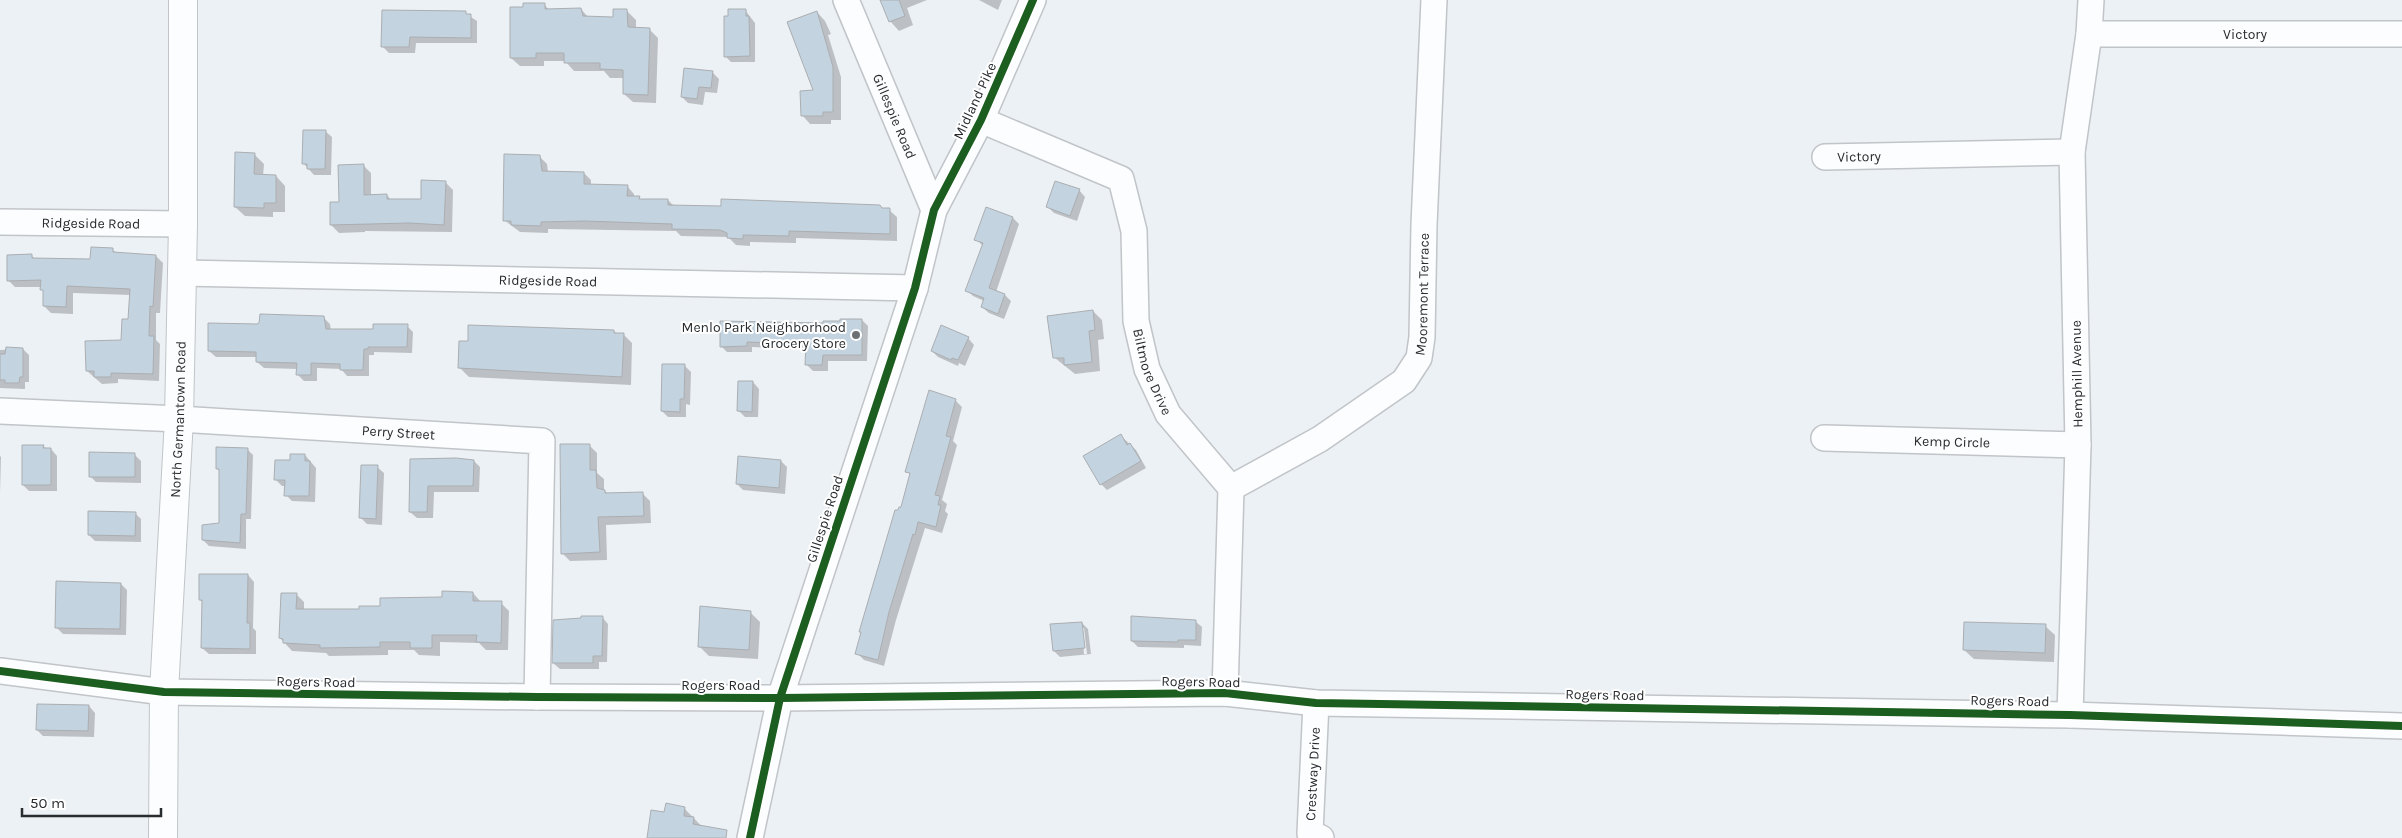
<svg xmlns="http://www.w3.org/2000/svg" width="2402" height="838" font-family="Karla,sans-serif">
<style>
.shadow{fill:#0003;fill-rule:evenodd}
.building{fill:#c3d3e0;stroke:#abaeb1}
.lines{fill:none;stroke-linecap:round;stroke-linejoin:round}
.minor-casing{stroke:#c1c4c8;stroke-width:28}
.major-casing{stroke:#c1c4c8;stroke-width:30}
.minor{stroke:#fcfdfe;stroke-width:25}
.major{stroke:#fcfdfe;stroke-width:28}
.cycleway-casing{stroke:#fff;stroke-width:11}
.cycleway{stroke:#1b5e20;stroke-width:8}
.poi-dot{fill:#6d7174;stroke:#fff;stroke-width:2}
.labels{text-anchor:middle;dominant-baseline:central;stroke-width:4;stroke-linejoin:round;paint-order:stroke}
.street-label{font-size:14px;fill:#282c2f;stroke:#fff}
.poi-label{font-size:14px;fill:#282c2f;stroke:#fff;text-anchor:end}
</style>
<rect width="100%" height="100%" fill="#ecf1f5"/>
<path class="shadow" d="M882,0h45l-20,8 6,17 -14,6 -9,-10z
M979,0h23l-4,10z
M544,4l5,6 32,-1 7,8 26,1 13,-7 9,9v9h13l9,9 -2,65 -23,-1 -9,-8v-16h-14l-6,-7h-30l-9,-10h-21v5h-24l-9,-8 13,-50z
M745,10l10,13v39h-24l-6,-6z
M817,12l8,9 6,13 -3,1 13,42v43h-10v4h-21l-8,-9 13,-23z
M465,13l12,8v22h-61l-1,10h-26l-6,-6z
M712,72l7,7 -2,14 -12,-1 -2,13 -15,-2 -6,-6z
M325,131l7,6 -1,38h-17l-10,-11z
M254,154l10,10 -1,12h13l9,10v26h-12v5l-28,-1 -10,-9z
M539,156l8,8 1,8 36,1 7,7v5l36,1 7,8v4l7,2h27l6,6 48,1 55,-4h64l2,2 46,5 8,7v24l-101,-3v5l-46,-1v4l-14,-1 -8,-8 -47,-1 -5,-5 -128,-2v4l-28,-1 -16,-12z
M364,166l7,7v23l16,-1 5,6 30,-1 23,-18 8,8 -1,42 -87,-1v1l-26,1 -8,-8 9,-21z
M1079,190l6,7 -8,24 -23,-8 -6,-6z
M987,209l26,9 6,6 -23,68 9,3 6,6 -7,18 -15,-6 -7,-6 2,-6 -11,-5 -6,-6 16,-44 -7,-7z
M112,249l4,4 40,3 7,7 -3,50h-4v27l4,4 -1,37 -41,-2v4l-16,1 -15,-13 35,-30 8,-21 1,-25 -58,-2v21l-22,-1 -7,-7 1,-13 -3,-6h-27l-7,-7 23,-25 5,5 55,1z
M1093,311l9,9 2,19 -6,1 2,31 -25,3 -20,-16z
M324,318l6,6 1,6h44l32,-4 6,6 -1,21 -38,-1v3h-5v21h-22l-6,-7 -24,-1v13h-13l-6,-6v-6l-34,-1 -7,-6 1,-5h-42l-7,-6 48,-26z
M862,320l6,6 -1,35h-39v10h-15l-6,-6v-16l-55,-2v5h-25l-6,-6 103,-22z
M614,331l3,3h6l9,9 -1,42 -162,-8 -9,-9z
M968,338l6,7 -9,21 -6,-3 -1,3 -20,-9 -6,-6z
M23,349l6,6v27h-4v7l-25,-1v-38z
M685,366l6,6 -1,33 -4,-1v13h-18l-6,-6z
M753,382l6,7 -1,28h-13l-6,-6z
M955,400l7,7 -9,34 4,4 -15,55 5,4 -2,7 3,3 -6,19 -17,-5 -29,92 -12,46 -20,-6 -7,-7 15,-65 12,-41 18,-38 9,-34 -4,-4z
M1121,436l15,14 10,18 -39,22 -6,-6z
M589,445l8,8v20l7,6v11l4,4 34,-1 8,8 1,22 -45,2 1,35 -37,1 -8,-8z
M43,447l8,2 6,7v35h-28l-6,-6z
M247,449l6,6 -2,64h-5v30l-37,-3 -6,-6 17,-15v-53l-3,-4z
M135,455l6,6v22l-45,-1 -6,-6z
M305,455l11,13 -1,34 -23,-1 -6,-6v-9h-4l-6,-6 15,-18z
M0,456l1,1 -1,36z
M411,460l63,1 6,6 -1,25h-45l-1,26h-16l-7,-6z
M781,461l6,6 -2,27 -42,-4 -6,-6z
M377,467l7,6 -2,52 -15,-1 -6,-6z
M135,513l6,6v23l-46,-1 -6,-6z
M248,575l6,7 -1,46 3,3v23h-47l-7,-6 1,-45 -3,-3z
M121,584l6,6 -1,45 -63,-1 -6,-6z
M473,593l8,9 20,1 8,8 -1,39h-22l-7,-7 -39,-1v14l-21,-1 -5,-5h-26v5l-59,1 -3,-3 -34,-2 -12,-13 16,-44 8,8v8h56z
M701,607l50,6 9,9 -2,37 -49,-3 -10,-10z
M602,617l6,7 -1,38h-8v7h-39l-7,-6z
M1195,621l7,6 -1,19 -17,-1v3l-46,-1 -6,-6z
M1082,623l6,6 3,25 -31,3 -6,-6zM1082,628h2l3,26h-3z
M2045,626l10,9 -1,27 -80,-3 -10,-9z
M89,706l6,7 -1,24 -51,-1 -6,-6z
M684,808l29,30h-65l17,-24z"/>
<path class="building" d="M880,0h19l6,16 -16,6z
M523,3h22v6l36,-1 2,8 30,1v-8h14l1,18 22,1 -2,67 -25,-1v-24l-23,-1v-6h-36v-10h-28v5h-26v-51h13z
M728,9h18v7h3l1,40 -26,1v-41h4z
M382,10l84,1v3h5v24l-61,-1 -1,10h-28z
M817,11l16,56v45h-10v4h-22l-1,-25 13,-1 -26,-68z
M684,68l29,3 -2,17 -12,-1 -2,12 -16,-2z
M303,130h23l-1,39h-18v-5h-5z
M235,152l20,1 -1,21 22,1v28h-12v5l-30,-1z
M504,154l36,1 2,16 42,1v12l44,1 -1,11h13l-1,3h29v6l53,1v-7l159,6 2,3h8v26l-101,-3v5l-46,-1v4l-16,-1v-5l-7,-3 -48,-1v-5l-88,-3 -43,1v4l-30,-1v-4h-8z
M364,164v31l23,-1v5h34v-19l25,1 -2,44 -35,-2 -79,2v-23h9l-1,-37z
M1055,181l25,8 -10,27 -24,-9z
M986,207l27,10 -24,71 16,6 -7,20 -17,-7 3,-9 -19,-7 18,-48 -9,-3z
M91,247l22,1v4l43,3 -3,52 -3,-1 -1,30h5l-1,38 -42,-1v4h-17v-6h-8l-1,-30 36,-1 1,-21h6l2,-30 -63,-3 -1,21 -23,-1v-16h-3l1,-10 -34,1v-26l25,-1v4l58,1z
M1093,310l2,20 -6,1 3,31 -28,3v-7h-11l-6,-42z
M260,314l64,2 2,13h47v-5h35l-1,23h-39v2h-4l-1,21h-23v-6l-29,-1v12h-15l1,-12 -41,-1v-10l-48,-1v-28l49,1 2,-1z
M840,319h22v36h-39l-1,10h-17l1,-21 -59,-2v4l-27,1v-26l103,2v-2h17z
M468,325l146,5v3h10l-2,44 -164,-9 1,-27h9z
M941,325l28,12 -11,23 -6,-2 -1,2 -20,-9z
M6,347l17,1v29h-3l-1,6h-14v-3h-5v-26h5z
M662,364h23l-1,35h-4v13l-19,-1z
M738,381h15l-1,31 -15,-1z
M929,390l27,9 -10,37 5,1 -16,58 5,1 -2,9h3l-5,22 -18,-5 -3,13 -2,-1 -24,78 -11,48 -23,-6 6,-22h-2l36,-122h3l1,-3h2l9,-34 -5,-1z
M1121,434l6,11 3,-2 11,18 -41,24 -17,-29z
M560,444h30v26h6l1,18 8,2v3l38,-1 1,24 -46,1 2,35 -39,2z
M22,445h22l-1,3h8v37h-29z
M216,447l32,1 -2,66h-5l-1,29 -38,-3v-15l17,-2v-54h-3z
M89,452l46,1v24h-46z
M290,454h15v7h5l-1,35h-25l1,-16h-11l1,-20h15z
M738,456l43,4 -2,28 -43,-4z
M456,458l18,2 -1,26h-45l-1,26h-18l1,-53z
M361,465h17l-2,54 -17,-1z
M88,511l48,1 -1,24 -47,-1z
M199,574h49l-1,49h3v26l-49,-1 1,-48h-3z
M56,581l65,2 -1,46 -65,-1z
M442,591l31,1v9h29l-1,42 -25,-1 1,-7h-45v13h-22v-6h-30v5l-60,1v-3l-37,-2v-4l-4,-1 2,-45h16l-1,16h63v-3h21v-8l62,-1z
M700,606l51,5 -2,39 -51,-3z
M581,616h22l-1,40h-9v7h-41l1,-43 28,-2z
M1131,616l65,4v20h-18v2l-47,-1z
M1082,622l3,26 -32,3 -3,-27z
M1964,622l82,2 -1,29 -82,-3z
M37,704l52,1 -1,26 -52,-1z
M666,803l19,4 -1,9 10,1 -1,7 34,6 -1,8h-79l4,-28 13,2z"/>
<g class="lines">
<defs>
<g id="minor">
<path id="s1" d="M846,0l88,210"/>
<path id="s2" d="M2089,34h313"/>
<path id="s3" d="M981,120l140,59 13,52 2,90 11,48 21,45 63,74 -6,205"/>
<path id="s4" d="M1825,157l247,-5"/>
<path id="s5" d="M0,222l183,2"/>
<path id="s6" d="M182,273l733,15"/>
<path id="s7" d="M0,411l179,8 363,22 -5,256"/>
<path id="s8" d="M1824,438l254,7"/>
<path id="s9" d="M1231,488l89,-49 84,-58 15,-23 3,-21 2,-112 10,-225"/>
<path d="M0,671l164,21 373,5 243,1 445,-5 91,10 754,12 332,11"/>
<path d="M1316,703l-6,130 11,5"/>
<path d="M2070,715l8,-270 -6,-293 17,-118 2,-34"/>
<path d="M750,838l30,-140 135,-410 19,-78 47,-90 52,-120"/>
</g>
<g id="major">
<path id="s10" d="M163,838l1,-146 15,-273 4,-195v-224"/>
</g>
</defs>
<use href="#minor" class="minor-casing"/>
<use href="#major" class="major-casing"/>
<use href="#minor" class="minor"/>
<use href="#major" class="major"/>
<defs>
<path id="cycleway" d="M0,671l164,21 373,5 243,1 445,-5 91,10 754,12 332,11
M750,838l30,-140 135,-410 19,-78 47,-90 52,-120"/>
</defs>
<use href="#cycleway" class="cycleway-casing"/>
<use href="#cycleway" class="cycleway"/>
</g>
<circle class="poi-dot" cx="856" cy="335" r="5"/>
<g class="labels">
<g class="street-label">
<text stroke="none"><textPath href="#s2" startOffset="156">Victory</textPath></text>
<text transform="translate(975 101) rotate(-65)">Midland Pike</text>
<text stroke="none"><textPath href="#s1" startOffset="126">Gillespie Road</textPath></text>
<text stroke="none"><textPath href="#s4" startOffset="34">Victory</textPath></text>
<text stroke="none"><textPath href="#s5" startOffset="91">Ridgeside Road</textPath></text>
<text stroke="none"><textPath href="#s6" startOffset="366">Ridgeside Road</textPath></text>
<text stroke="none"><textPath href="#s9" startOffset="295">Mooremont Terrace</textPath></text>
<text stroke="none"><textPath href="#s3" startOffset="349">Biltmore Drive</textPath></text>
<text transform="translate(2077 374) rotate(-91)">Hemphill Avenue</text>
<text stroke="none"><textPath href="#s10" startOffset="419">North Germantown Road</textPath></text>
<text stroke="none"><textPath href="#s7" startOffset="399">Perry Street</textPath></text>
<text stroke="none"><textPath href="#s8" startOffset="128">Kemp Circle</textPath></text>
<text transform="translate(825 519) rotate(-72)">Gillespie Road</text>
<text transform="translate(316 682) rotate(1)">Rogers Road</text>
<text transform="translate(1201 682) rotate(1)">Rogers Road</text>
<text x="721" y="685">Rogers Road</text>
<text transform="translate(1605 695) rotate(1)">Rogers Road</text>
<text transform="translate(2010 701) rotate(1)">Rogers Road</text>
<text transform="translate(1313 774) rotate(-87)">Crestway Drive</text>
</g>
<g class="poi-label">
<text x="846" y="327">Menlo Park Neighborhood<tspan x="846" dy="16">Grocery Store</tspan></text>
</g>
</g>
<path d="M22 808v8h139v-8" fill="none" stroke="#282c2f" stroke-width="2.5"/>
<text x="30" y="808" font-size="15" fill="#282c2f" stroke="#ffffff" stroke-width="4" paint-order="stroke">50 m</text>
</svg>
